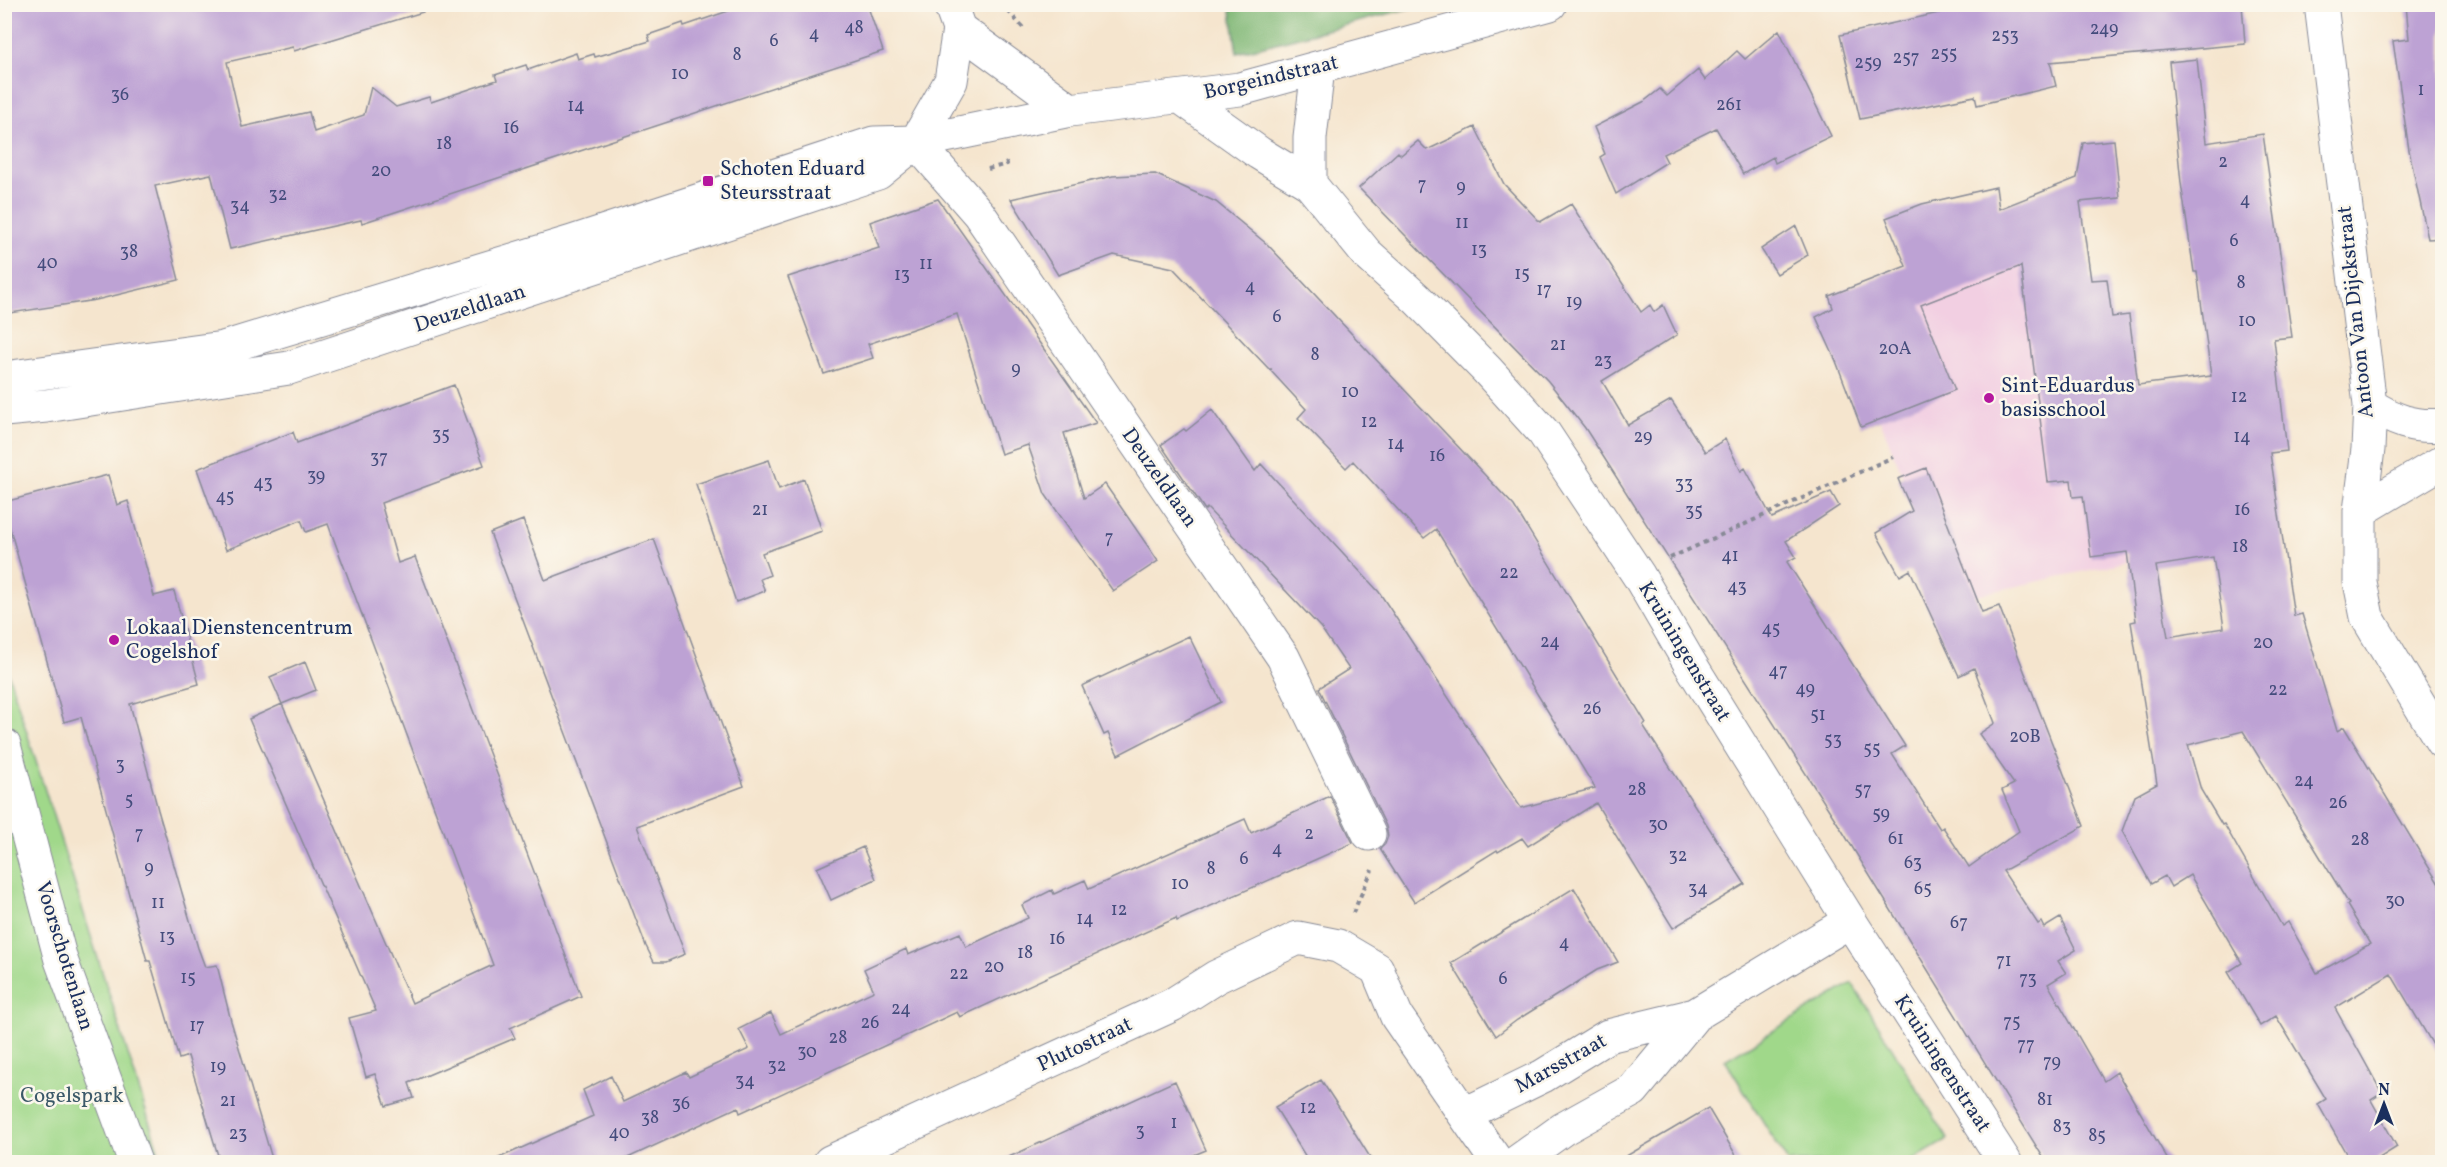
<svg xmlns="http://www.w3.org/2000/svg" width="2447" height="1167" font-family="Vollkorn,serif">
<style>
.built{fill:#f2cfe2}
.green{fill:#a0d88a;stroke:#5e8474;stroke-width:1.5}
.forest{fill:#80b876;stroke:#4e746a;stroke-width:1.5}
.building{fill:#bda2d4;fill-rule:evenodd}
.lines{fill:none;stroke-linecap:round;stroke-linejoin:round}
.minor-casing{stroke:#888a96;stroke-width:35}
.path{stroke:#888a96;stroke-width:4;stroke-dasharray:4.5 4.5;stroke-linecap:butt}
.minor{stroke:#fff;stroke-width:33}
.poi-dot{fill:#b5179e;stroke:#fbf7ec;stroke-width:2}
.labels{text-anchor:middle;dominant-baseline:central;stroke-width:5;stroke-linejoin:round;paint-order:stroke}
.number-label{font-size:18px;fill:#444c7c}
.street-label{font-size:21px;fill:#1b2f5e;stroke:#fbf7ec}
.poi-label{font-size:21px;fill:#1b2f5e;stroke:#fbf7ec;text-anchor:start}
.park-label{font-size:21px;fill:#3c5969;stroke:#fbf7ec}
</style>
<rect width="100%" height="100%" fill="#fbf7ec"/>
<filter id="ink" filterUnits="userSpaceOnUse"><feTurbulence type="fractalNoise" baseFrequency=".0167" numOctaves="2"/><feDisplacementMap in="SourceGraphic" scale="12" xChannelSelector="R" yChannelSelector="G"/><feConvolveMatrix kernelMatrix="1 2 1 2 8 2 1 2 1" color-interpolation-filters="sRGB"/></filter>
<filter id="wash" filterUnits="userSpaceOnUse"><feTurbulence type="fractalNoise" baseFrequency=".008" numOctaves="4" result="noise"/><feDisplacementMap in="SourceGraphic" scale="24" xChannelSelector="R" yChannelSelector="G"/><feGaussianBlur stdDeviation="1.35" result="paint"/><feColorMatrix in="noise" values="0 0 0 0 0 0 0 0 0 0 0 0 0 0 0 0 0 1.4 0 .05"/><feComposite in="paint" operator="in"/></filter>
<g filter="url(#wash)">
<rect width="100%" height="100%" fill="#f5e5ce"/>
<path class="built" d="M2077,178l49,384 -172,38 -125,-304 77,-30z"/>
<path class="green" d="M5,663l157,499h-157z
M1852,983l96,156 -38,23h-122l-63,-102z"/>
<path class="forest" d="M1230,4h193v1l-186,48z"/>
<g id="blocks">
<path class="building" d="M4,4h418l1,8 -129,39 -1,-4 -66,15 15,65 67,-15 5,20 50,-17 7,-28 25,20 33,-10 2,5 66,-22 -2,-5 31,-10 2,5 48,-17 2,6 16,-5 1,3 55,-16 -2,-6 35,-12 1,3 65,-22h118l16,47 -521,172 -1,-3 -131,29 -19,-75 -56,12 24,94 -83,20 -92,14z
M1979,4h263l3,40 -195,18 6,24 -79,19 -2,-9 -115,23 -20,-84z
M2406,4h36v234l-14,1 -19,-89 -16,-109 16,-2z
M1779,30l52,106 -56,27 -2,-6 -30,17 -27,-46 -53,26 4,8 -51,32 -16,-37 5,-3 -11,-27 49,-25 17,-13 7,7 31,-26 7,10 32,-29 8,8z
M2197,59l9,84 57,-9 29,203 -18,2 13,112 -17,2 24,163 8,-2 35,117 7,-4 98,162v171l-51,-86 -56,34 47,85 -11,7 26,47 -24,15h-22l-33,-58 8,-5 -50,-83 -16,10 -32,-54 14,-9 -52,-88 -19,12 -6,-11 -14,8 -29,-53 13,-35 22,-12 -26,-162 5,-1 -9,-69 -36,5 -8,-61 -10,1 -2,-17 -23,2 -27,-216 -100,39 34,85 -94,37 -25,-66 -20,-44 17,-9 -4,-12 77,-30 -20,-48 36,-14 74,-17 3,22 78,-31 6,-35 31,-3 6,58 -40,4 11,78 16,-1 5,38 17,-2 9,70 73,-9 -14,-104h-3l-13,-89 -12,-121zM2213,557l11,71 -56,9 -12,-71zM2243,731l106,173 -2,1 23,39 -53,29 -29,-51 -6,4 -58,-102 -2,1 -21,-35 -13,-45z
M1475,127l29,57 36,38 31,-18 70,108 9,-7 4,7 9,-7 14,30 -75,46 26,44 43,-25 34,52 20,-13 16,32 4,-3 27,50 59,-26 8,14 -53,35 10,16 -9,5 118,184 -13,8 48,75 3,-2 26,40 50,-36 -17,-41 12,-6 -35,-50 16,-11 -21,-55 -15,8 -49,-106 -10,6 -24,-43 36,-22 -14,-32 28,-11 56,144 17,-6 85,220 -81,45 35,53 3,-2 3,6 16,-10 16,32 -18,11 8,12 -18,11 56,97 13,-9 52,90h-123l-208,-338 -253,-396 -37,-47 -189,-193 39,-36 3,3 17,-14 9,9z
M1155,174l61,28 52,43 246,261 132,217 -3,2 102,159 -72,44 -77,-125 -68,43 -6,-8 -24,14 -1,-2 -83,52 -34,-53 5,-5 3,-8 -2,-10 -67,-138 30,-19 -28,-41 -114,-120 -2,2 -44,-65 23,-16 2,2 26,-21 43,61 6,-7 118,128 142,216 74,-20 -159,-259 -12,9 -71,-77 -7,7 -48,-50 8,-9 -36,-39 2,-1h-3l-96,-101 -59,-13 -56,20 -47,-76 102,-23z
M938,199l158,224 -32,10 20,65 21,-14 53,77 -45,30 -68,-97 -17,-49 -27,9 -44,-140 -89,30 5,14 -49,16 -36,-97 91,-29 -9,-26z
M1796,226l12,29 -31,19 -16,-25z
M454,385l30,80 -103,38 17,60 17,-6 166,439 -71,32 5,10 -106,45 5,15 -28,8 -11,-32 -9,3 -17,-59 27,-7 -127,-292 33,-15 130,299 81,-38 -165,-441 -22,8 -5,-12 -75,30 -29,-81 96,-37 4,11z
M769,460l10,29 25,-10 18,52 -60,22 8,22 -10,4 5,12 -29,11 -40,-118z
M108,475l9,30 11,-4 26,95 20,-5 25,93 -69,20 28,106 40,138 7,19 12,-2 14,56 42,141h-53l-32,-106 -9,3 -29,-98h-3l-66,-244 -17,5 -60,-215v-5z
M523,520l22,60 109,-41 90,247 -107,40 48,128 -19,8h-12l-8,-16 -156,-413z
M1189,636l32,66 -103,53 -10,-22 -4,2 -22,-49z
M305,662l11,28 -34,14 -12,-27z
M1330,796l23,47 -176,78 -1,-3 -216,99 -3,-5 -217,101 -2,-6 -119,55h-129l103,-46 -10,-26 28,-14 12,26 63,-30 3,5 60,-28 -10,-20 32,-16 10,21 93,-43 -10,-22 42,-20 2,6 52,-22 6,14 62,-29 -6,-13 30,-15 2,4 31,-14 4,9 156,-70 6,14z
M863,847l13,32 -45,21 -14,-32z
M1574,888l44,74 -21,8 -80,50 -21,16 -45,-73z
M1321,1080l19,29 33,53h-64l-34,-55z
M1175,1081l31,69 -29,12h-179z
M1708,1108l32,54h-124l55,-32z"/>
</g>
</g>
<g filter="url(#ink)">
<use href="#blocks" fill-opacity="0" stroke="#888a96" stroke-width="1.5"/>
<g class="lines">
<defs>
<path id="minor" d="M950,4l9,25 111,81
M2321,4l49,401 -2,44 -8,62v71l7,35 75,125
M1182,98l77,55 51,31 56,69 51,46 70,71 57,63 95,143 50,86 161,259 155,241
M916,142l63,72 304,443 86,177
M1310,184v-46l8,-70
M4,378l219,-30 349,-106 302,-99 42,-1 154,-32 170,-21 310,-85
M2370,405c24,15 43,23 72,20
M4,410l42,-4 243,-38 589,-195 38,-31 32,-56 3,-5 8,-52
M2360,511l82,-49
M4,745l57,215 74,202
M1465,1114l78,-38 65,-40 87,-21 155,-94
M830,1162l342,-157 44,-28 82,-39 40,8 39,23 20,48 100,145
M1517,1162l46,-33 70,-39 62,-75"/>
</defs>
<use href="#minor" class="minor-casing"/>
<path class="path" d="M1002,4l22,25
M988,169l19,-5 -1,-3
M1670,558l223,-101
M1353,913l19,-43"/>
<use href="#minor" class="minor"/>
</g>
</g>
<g class="poi-dot">
<rect x="702" y="175" width="12" height="12" rx="3"/>
<circle cx="1989" cy="398" r="6"/>
<circle cx="114" cy="640" r="6"/>
</g>
<g class="labels">
<g class="number-label">
<text x="854" y="28">48</text>
<text x="2104" y="29">249</text>
<text x="814" y="34">4</text>
<text x="2005" y="36">253</text>
<text x="774" y="41">6</text>
<text x="1944" y="54">255</text>
<text x="737" y="55">8</text>
<text x="1906" y="58">257</text>
<text x="1868" y="63">259</text>
<text x="680" y="74">10</text>
<text x="2421" y="90">1</text>
<text x="120" y="95">36</text>
<text x="1729" y="105">261</text>
<text x="576" y="106">14</text>
<text x="511" y="128">16</text>
<text x="444" y="144">18</text>
<text x="2223" y="162">2</text>
<text x="381" y="171">20</text>
<text x="1422" y="185">7</text>
<text x="1461" y="187">9</text>
<text x="278" y="195">32</text>
<text x="2245" y="200">4</text>
<text x="240" y="206">34</text>
<text x="1462" y="223">11</text>
<text x="2234" y="241">6</text>
<text x="1479" y="250">13</text>
<text x="129" y="252">38</text>
<text x="47" y="263">40</text>
<text x="926" y="264">11</text>
<text x="1522" y="274">15</text>
<text x="902" y="275">13</text>
<text x="2241" y="283">8</text>
<text x="1250" y="287">4</text>
<text x="1544" y="290">17</text>
<text x="1574" y="302">19</text>
<text x="1277" y="317">6</text>
<text x="2247" y="321">10</text>
<text x="1558" y="345">21</text>
<text x="1895" y="349">20A</text>
<text x="1315" y="355">8</text>
<text x="1603" y="361">23</text>
<text x="1016" y="369">9</text>
<text x="1350" y="392">10</text>
<text x="2239" y="397">12</text>
<text x="1369" y="422">12</text>
<text x="441" y="435">35</text>
<text x="1643" y="437">29</text>
<text x="2242" y="437">14</text>
<text x="1396" y="444">14</text>
<text x="1437" y="456">16</text>
<text x="379" y="458">37</text>
<text x="316" y="476">39</text>
<text x="263" y="483">43</text>
<text x="1684" y="484">33</text>
<text x="225" y="497">45</text>
<text x="760" y="510">21</text>
<text x="2242" y="510">16</text>
<text x="1694" y="511">35</text>
<text x="1109" y="538">7</text>
<text x="2240" y="547">18</text>
<text x="1730" y="556">41</text>
<text x="1509" y="573">22</text>
<text x="1737" y="587">43</text>
<text x="1771" y="629">45</text>
<text x="1550" y="642">24</text>
<text x="2263" y="643">20</text>
<text x="1778" y="671">47</text>
<text x="1805" y="689">49</text>
<text x="2278" y="690">22</text>
<text x="1592" y="709">26</text>
<text x="1818" y="715">51</text>
<text x="2025" y="737">20B</text>
<text x="1833" y="740">53</text>
<text x="1872" y="749">55</text>
<text x="120" y="765">3</text>
<text x="2304" y="781">24</text>
<text x="1637" y="790">28</text>
<text x="1863" y="790">57</text>
<text x="129" y="800">5</text>
<text x="2338" y="803">26</text>
<text x="1881" y="814">59</text>
<text x="1658" y="825">30</text>
<text x="139" y="834">7</text>
<text x="1309" y="834">2</text>
<text x="1896" y="839">61</text>
<text x="2360" y="840">28</text>
<text x="1277" y="849">4</text>
<text x="1678" y="856">32</text>
<text x="1244" y="859">6</text>
<text x="1913" y="863">63</text>
<text x="149" y="868">9</text>
<text x="1211" y="869">8</text>
<text x="1180" y="884">10</text>
<text x="1698" y="889">34</text>
<text x="1923" y="889">65</text>
<text x="2395" y="901">30</text>
<text x="158" y="903">11</text>
<text x="1119" y="910">12</text>
<text x="1085" y="919">14</text>
<text x="1959" y="923">67</text>
<text x="167" y="937">13</text>
<text x="1057" y="939">16</text>
<text x="1564" y="943">4</text>
<text x="1025" y="953">18</text>
<text x="2004" y="961">71</text>
<text x="994" y="967">20</text>
<text x="959" y="974">22</text>
<text x="188" y="978">15</text>
<text x="1503" y="979">6</text>
<text x="2028" y="979">73</text>
<text x="901" y="1009">24</text>
<text x="2012" y="1022">75</text>
<text x="870" y="1023">26</text>
<text x="197" y="1026">17</text>
<text x="838" y="1038">28</text>
<text x="2026" y="1045">77</text>
<text x="807" y="1052">30</text>
<text x="2052" y="1062">79</text>
<text x="777" y="1066">32</text>
<text x="218" y="1067">19</text>
<text x="745" y="1081">34</text>
<text x="2045" y="1100">81</text>
<text x="228" y="1101">21</text>
<text x="681" y="1104">36</text>
<text x="1308" y="1108">12</text>
<text x="650" y="1118">38</text>
<text x="1174" y="1123">1</text>
<text x="2062" y="1127">83</text>
<text x="1140" y="1131">3</text>
<text x="619" y="1133">40</text>
<text x="238" y="1134">23</text>
<text x="2097" y="1136">85</text>
</g>
<g class="street-label">
<text transform="translate(1271 78) rotate(-13)">Borgeindstraat</text>
<text transform="translate(470 309) rotate(-18)">Deuzeldlaan</text>
<text transform="translate(2356 312) rotate(-96)">Antoon Van Dijckstraat</text>
<text transform="translate(1159 478) rotate(55)">Deuzeldlaan</text>
<text transform="translate(1684 652) rotate(59)">Kruiningenstraat</text>
<text transform="translate(64 956) rotate(73)">Voorschotenlaan</text>
<text transform="translate(1085 1045) rotate(-25)">Plutostraat</text>
<text transform="translate(1561 1064) rotate(-29)">Marsstraat</text>
<text transform="translate(1942 1064) rotate(57)">Kruiningenstraat</text>
</g>
<g class="poi-label">
<text x="720" y="169">Schoten Eduard<tspan x="720" dy="24">Steursstraat</tspan></text>
<text x="2001" y="386">Sint-Eduardus<tspan x="2001" dy="24">basisschool</tspan></text>
<text x="126" y="628">Lokaal Dienstencentrum<tspan x="126" dy="24">Cogelshof</tspan></text>
</g>
<g class="park-label">
<text x="72" y="1096">Cogelspark</text>
</g>
</g>
<rect width="2447" height="1167" fill="none" stroke="#fbf7ec" stroke-width="24"/>
<g transform="translate(2384 1104)" stroke="#fbf7ec" stroke-width="4.5" paint-order="stroke">
<path d="M0-4.5L10 22L0 15L-10 22Z" fill="#1b2f5e"/>
<text y="-9" font-size="16" font-weight="bold" text-anchor="middle" fill="#1b2f5e">N</text>
</g>
</svg>
